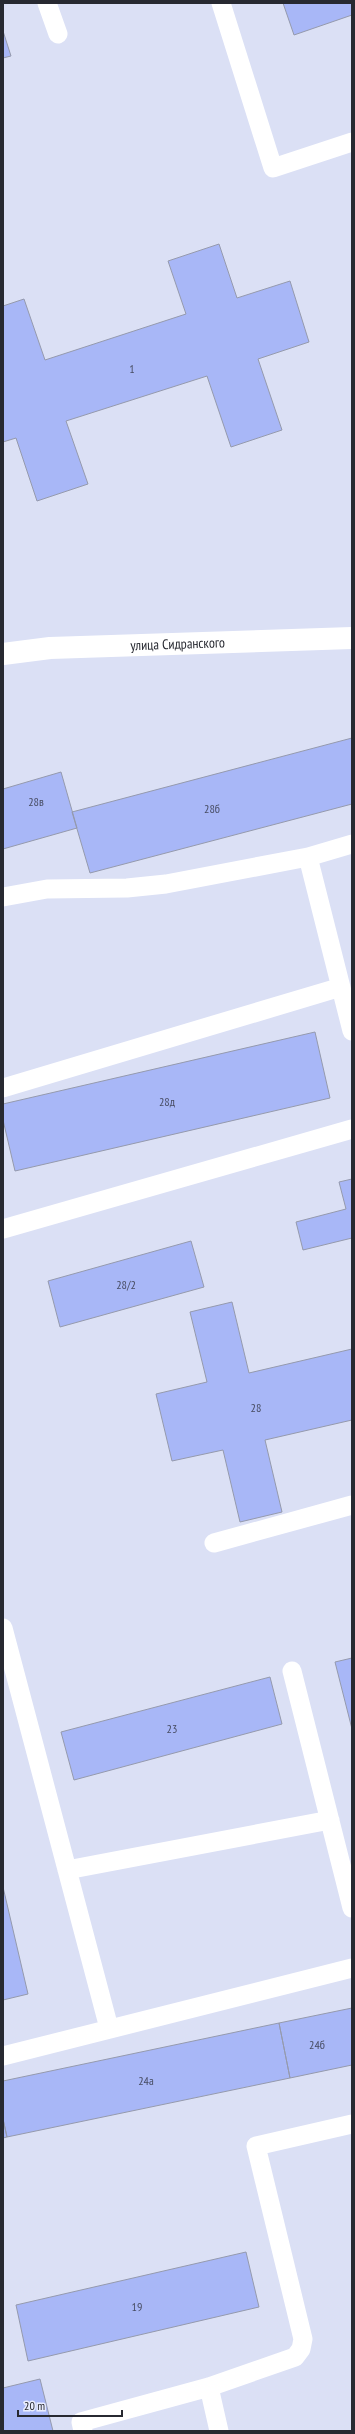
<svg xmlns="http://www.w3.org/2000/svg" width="355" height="2434" font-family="'PT Sans Narrow',sans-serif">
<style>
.building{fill:#a8b7f7;stroke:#959aad}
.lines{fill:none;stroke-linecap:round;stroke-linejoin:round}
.lane{stroke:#fff;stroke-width:19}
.street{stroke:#fff;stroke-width:22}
.labels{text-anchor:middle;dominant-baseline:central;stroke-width:3;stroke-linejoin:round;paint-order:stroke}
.number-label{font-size:12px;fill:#474c62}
.street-label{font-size:14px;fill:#272931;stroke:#e9edfe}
</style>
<rect width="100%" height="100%" fill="#dbe0f5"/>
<path class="building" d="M283,3h69v12l-58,20z
M3,31l8,25 -8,2z
M219,244l18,54 53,-17 19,61 -51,17 24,71 -51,17 -24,-71 -141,45 22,63 -51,17 -21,-63 -13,4v-136l21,-7 21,61 141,-46 -18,-53z
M352,738v66l-262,69 -18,-61z
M61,772l16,56 -74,21v-60z
M315,1032l15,66 -315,73 -12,-51v-16z
M352,1179v59l-49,12 -7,-28 50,-13 -7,-27z
M191,1241l13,46 -144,40 -12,-46z
M232,1302l17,71 103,-24v71l-87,20 17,72 -42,10 -17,-72 -51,11 -16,-67 51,-12 -17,-70z
M352,1658v71l-17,-67z
M270,1677l12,47 -208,56 -13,-48z
M3,1887l25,107 -25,6z
M352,2008v57l-62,13 -11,-55z
M279,2023l11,55 -283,59 -4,-18v-38z
M3,2119l4,18 -4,1z
M246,2252l13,55 -231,54 -12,-56z
M40,2379l13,52h-50v-43z"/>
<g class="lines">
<path class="lane" d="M47,3l11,31
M221,3l52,165 79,-26
M308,857l44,174
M3,897l44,-8 80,-1 39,-4 142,-27 44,-13
M3,1088l338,-101
M3,1229l349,-100
M214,1543l138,-38
M3,1628l106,400
M292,1671l60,237
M67,1870l263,-50
M3,2056l349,-88
M209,2387l10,44
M83,2431l-2,-9 128,-35 86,-30 6,-8 2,-10 -47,-193 96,-22"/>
<path class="street" id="s1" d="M3,654l47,-6 302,-10"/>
</g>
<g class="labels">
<g class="number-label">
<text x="132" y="368">1</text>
<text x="36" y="801">28в</text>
<text x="212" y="808">28б</text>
<text x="167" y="1101">28д</text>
<text x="126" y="1284">28/2</text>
<text x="256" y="1407">28</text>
<text x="172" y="1728">23</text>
<text x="317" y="2044">24б</text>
<text x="146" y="2080">24а</text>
<text x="137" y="2306">19</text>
</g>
<g class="street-label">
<text stroke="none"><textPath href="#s1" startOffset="175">улица Сидранского</textPath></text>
</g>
</g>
<rect width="355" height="2434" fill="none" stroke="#272931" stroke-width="8"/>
<path d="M18 2410v6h104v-6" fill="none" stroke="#272931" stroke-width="2"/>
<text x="24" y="2410" font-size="12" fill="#272931" stroke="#e9edfe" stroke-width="3" paint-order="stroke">20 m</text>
</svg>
